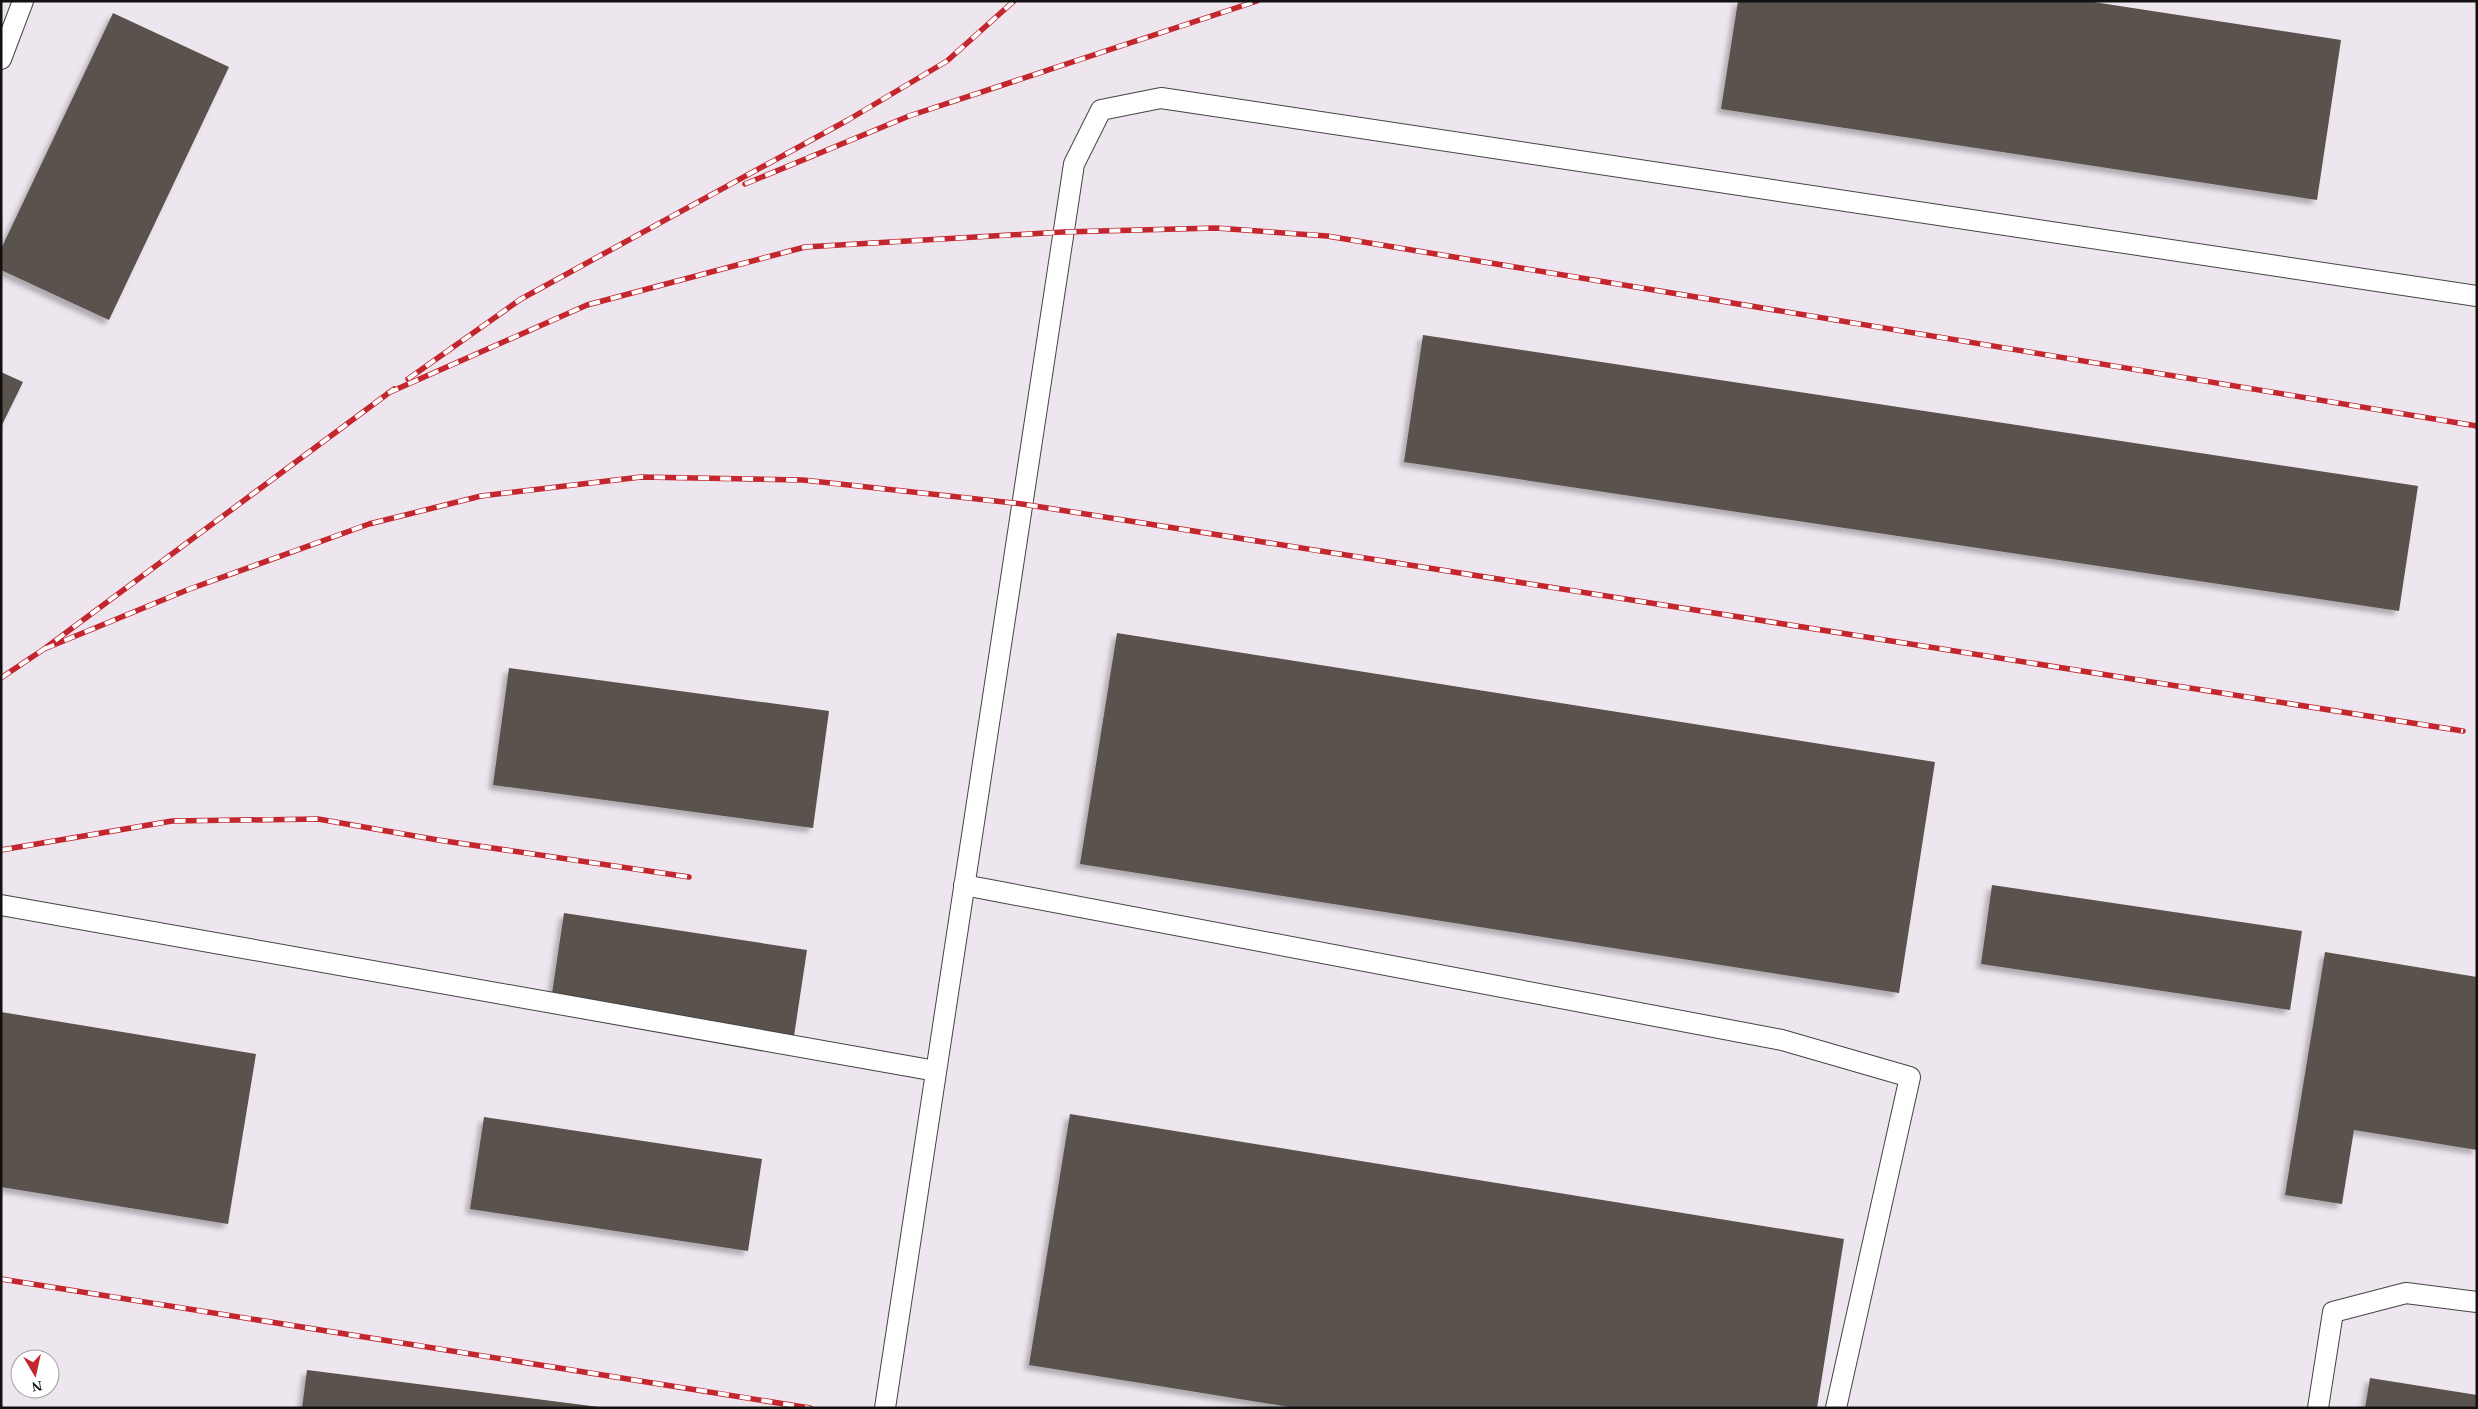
<svg xmlns="http://www.w3.org/2000/svg" width="2478" height="1409" font-family="'Times New Roman',serif">
<style>
.industrial{fill:#eee6ef;fill-rule:evenodd}
.building{fill:#5a524d;filter:url(#shadow)}
.lines{fill:none;stroke-linecap:round;stroke-linejoin:round}
.service-casing{stroke:#444;stroke-width:22}
.service{stroke:#fff;stroke-width:20}
.rail-casing{stroke:#c4262e;stroke-width:5.5}
.rail{stroke:#fff;stroke-width:4;stroke-dasharray:11;stroke-linecap:butt}
</style>
<defs>
<filter id="shadow"><feDropShadow dx="-4.5" dy="4.5" stdDeviation="2.5" flood-color="#0004"/></filter>
</defs>
<rect width="100%" height="100%" fill="#fffdf5"/>
<path class="industrial" d="M1,1h2476v1407h-2476zM20,1359h30v30h-30z"/>
<path class="building" d="M1738,1h349l254,39 -24,160 -596,-91z
M113,13l116,54 -120,253 -108,-50v-21z
M1423,335l995,151 -19,125 -995,-149z
M1,372l22,10 -22,45z
M1117,633l818,129 -36,231 -819,-129z
M509,668l320,43 -16,117 -320,-43z
M1992,885l310,46 -12,79 -309,-46z
M564,913l243,37 -13,86 -243,-36z
M2325,952l152,25v173l-123,-20 -12,74 -57,-9z
M1,1012l255,42 -28,170 -227,-37z
M1070,1114l774,125 -27,169h-521l-267,-43z
M484,1117l278,42 -14,92 -278,-42z
M307,1370l292,37v1h-297z
M2370,1378l107,17v13h-112z"/>
<g class="lines">
<defs>
<path id="service" d="M1,59l22,-58
M964,885l818,155 128,37 -74,331
M1,905l935,166
M885,1408l189,-1244 27,-54 60,-12 1316,198
M2318,1408l15,-96 73,-19 71,9"/>
</defs>
<use href="#service" class="service-casing"/>
<use href="#service" class="service"/>
<defs>
<path id="rail" d="M745,184l164,-68 348,-115
M408,379l113,-80 327,-179 99,-59 67,-60
M388,393l199,-88 218,-58 258,-15 153,-4 111,8 1150,190
M44,649l143,-59 182,-66 112,-28 160,-19 162,3 219,24 1441,227
M1,678l43,-29 350,-260
M1,850l171,-29 146,-2 120,21 251,37
M1,1279l809,129"/>
</defs>
<use href="#rail" class="rail-casing"/>
<use href="#rail" class="rail"/>
</g>
<rect width="2478" height="1409" fill="none" stroke="#111111" stroke-width="5"/>
<g transform="translate(35 1374) rotate(171)"><circle r="24" fill="#ffffff" stroke="#a0a0a0"/>
<path d="M0-4L9 19L0 12L-9 19Z" fill="#c4262e"/>
<text y="-8" font-size="14" font-weight="bold" text-anchor="middle" fill="#111111">N</text>
</g>
</svg>
